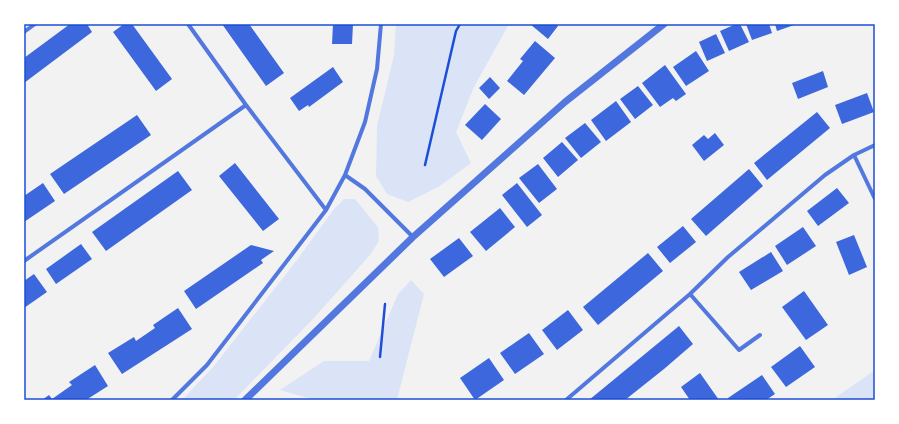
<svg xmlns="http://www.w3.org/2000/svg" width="899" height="424" font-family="Merriweather,serif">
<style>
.green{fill:#dbe4f7}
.building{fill:#3d67dc}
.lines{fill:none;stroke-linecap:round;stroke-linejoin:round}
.path{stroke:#1d4ed8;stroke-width:2.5}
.minor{stroke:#5277de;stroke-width:4}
.tertiary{stroke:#5277de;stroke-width:7}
.neatline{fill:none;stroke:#1d4ed8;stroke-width:1.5}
</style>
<rect width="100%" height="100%" fill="#f2f2f2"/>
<path class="green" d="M396,24h113l-35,63 -18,45 15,31 -31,23 -32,16 -21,-8 -11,-18 1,-50 17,-71z
M344,199h11l23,28 1,14 -9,14 -57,64 -79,81h-52l32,-34 83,-106 37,-51z
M411,280l13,14 -27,106h-82l-35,-10 44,-29h45l29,-67z
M875,370v30h-43z"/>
<path class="building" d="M70,24h17l5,8 -68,51v-25z
M124,24h8l40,55 -16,12 -43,-59z
M222,24h27l35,49 -18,13z
M333,24h20l-1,20h-20z
M530,24h25l3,2 -10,13z
M736,24h4l9,18 -20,9 -9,-20z
M746,24h23l3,9 -20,7z
M775,24h22l-20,7z
M716,34l9,19 -18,8 -8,-19z
M535,41l20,17 -31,37 -17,-14 16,-20 -3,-2z
M696,51l13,20 -23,15 -13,-19z
M665,65l21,29 -10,7 -3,-3 -13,9 -18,-24z
M333,67l10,15 -34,25 -1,-2 -9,6 -9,-13z
M823,71l5,16 -30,12 -6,-16z
M490,77l10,11 -11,11 -10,-11z
M638,86l15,19 -18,14 -15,-20z
M867,93l7,19 -32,12 -7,-19z
M616,101l15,21 -25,19 -15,-21z
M485,104l16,15 -19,21 -17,-15z
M817,112l13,16 -63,52 -13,-17z
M137,115l14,20 -87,59 -14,-20z
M585,123l16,19 -20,16 -16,-20z
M715,133l9,12 -20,16 -12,-16 12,-10 4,4z
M562,142l16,18 -20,17 -15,-19z
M235,163l44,56 -16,12 -44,-55z
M538,164l19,25 -18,14 -20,-25z
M749,169l14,17 -57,50 -15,-17z
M178,171l14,19 -86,61 -14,-19z
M43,183l12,18 -31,21v-26z
M517,183l25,32 -15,12 -25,-32z
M837,188l12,15 -31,23 -11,-15z
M500,208l15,19 -29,24 -16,-19z
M683,226l13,16 -26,21 -13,-16z
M803,227l13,19 -29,19 -12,-19z
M854,235l13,32 -18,8 -13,-33z
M459,238l14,18 -29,21 -14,-18z
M81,244l11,15 -36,25 -10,-15z
M251,245l23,6 -13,9 2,3 -67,46 -12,-18z
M771,252l12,19 -32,19 -12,-18z
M648,253l15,18 -65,54 -15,-18z
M34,274l13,18 -23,16v-27z
M804,291l24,34 -22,15 -24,-33z
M178,308l14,21 -70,45 -14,-21 26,-16 2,4 19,-13 -2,-3z
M568,310l15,20 -26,20 -15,-20z
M679,326l14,18 -29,25 -39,31h-36z
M529,333l15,21 -29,20 -15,-21z
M800,346l15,21 -29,20 -15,-20z
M489,358l15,22 -29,20 -15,-22z
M95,365l13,21 -22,14h-44l7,-5 3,4 20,-14 -3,-3z
M700,373l19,27h-29l-9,-13z
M762,375l13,19 -9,6h-37l-1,-2z"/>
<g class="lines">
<path class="path" d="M425,165l31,-134 4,-7
M380,357l5,-53"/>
<path class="minor" d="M188,24l58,81 80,105
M24,32l11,-8
M854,155l21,44
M345,175l20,14 48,48
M24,261l222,-156
M690,294l49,56 21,-15
M172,400l35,-35 119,-155 19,-35 20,-53 12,-53 4,-45
M566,400l124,-106 38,-37 97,-82 29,-20 21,-10"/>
<path class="tertiary" d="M245,400l168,-163 152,-135 99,-78"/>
</g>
<rect width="899" height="424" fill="none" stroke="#ffffff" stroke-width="50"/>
<rect x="25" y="25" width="849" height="374" class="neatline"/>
</svg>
